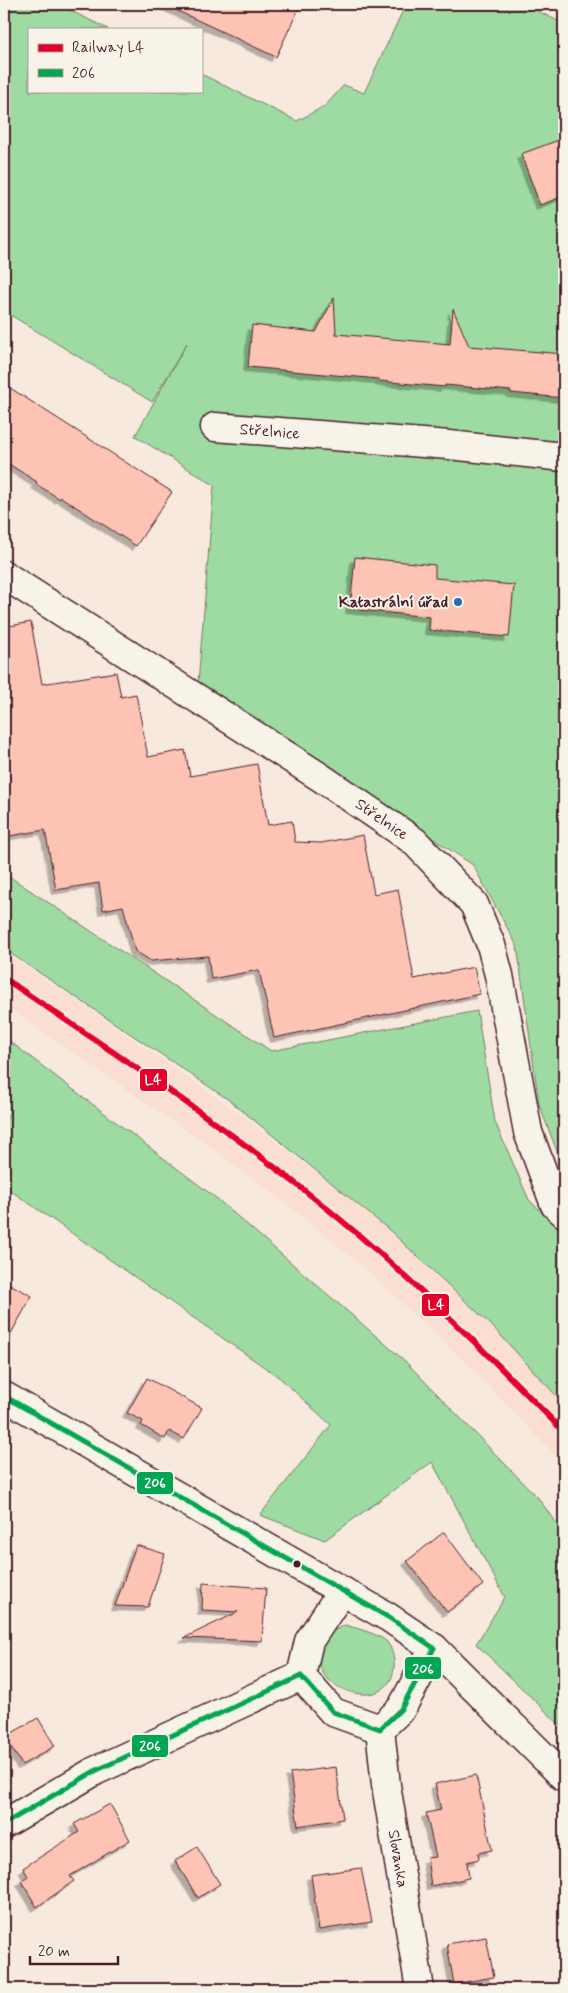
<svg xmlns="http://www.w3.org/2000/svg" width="568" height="1993" font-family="Mynerve,sans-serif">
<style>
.built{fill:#faded2}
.green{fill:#9edba2;stroke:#747d66}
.building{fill:#fdc3b5;stroke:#4a1f2b;filter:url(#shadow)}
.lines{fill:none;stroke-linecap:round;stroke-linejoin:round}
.street-casing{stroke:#4a1f2b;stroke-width:31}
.secondary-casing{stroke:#4a1f2b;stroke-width:31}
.street{stroke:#f7f3e8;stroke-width:28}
.secondary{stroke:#f7f3e8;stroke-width:28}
.bus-1-casing{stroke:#f7f3e8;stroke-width:9}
.bus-1{stroke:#00a651;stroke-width:5}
.rail-1-casing{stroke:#f7f3e8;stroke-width:10}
.rail-1{stroke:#e4002b;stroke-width:6}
.poi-dot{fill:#1f6fb2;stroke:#f7f3e8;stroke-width:2}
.bus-dot{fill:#4a1f2b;stroke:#f7f3e8;stroke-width:2}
.labels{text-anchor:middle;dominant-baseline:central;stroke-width:4;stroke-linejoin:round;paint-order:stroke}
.street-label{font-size:16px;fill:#4a1f2b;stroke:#f7f3e8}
.poi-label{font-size:16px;font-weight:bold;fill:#4a1f2b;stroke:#f7f3e8;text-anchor:end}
.line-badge{stroke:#f7f3e8;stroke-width:2}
.badge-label{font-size:14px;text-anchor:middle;font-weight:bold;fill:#fff}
</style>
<defs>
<filter id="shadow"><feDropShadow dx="-4.5" dy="4.5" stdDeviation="0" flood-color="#0004"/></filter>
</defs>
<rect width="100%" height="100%" fill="#f8e9de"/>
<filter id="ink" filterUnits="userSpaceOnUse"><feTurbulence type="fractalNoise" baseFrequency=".02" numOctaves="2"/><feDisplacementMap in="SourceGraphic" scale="10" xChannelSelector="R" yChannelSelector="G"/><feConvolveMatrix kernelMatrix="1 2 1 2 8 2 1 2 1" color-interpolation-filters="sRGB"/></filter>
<g filter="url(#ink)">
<path class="built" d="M4,952l91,61 144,100 78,60 66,53 110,102 71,72v64l-102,-105 -108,-100 -64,-52 -77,-58 -209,-144z"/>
<path class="green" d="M4,4h53l51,25h-79v62h172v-17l96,47 28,-15 19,-21 20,8 42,-89h117l41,20v1146l-25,-66 -22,-158 -44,-81 -275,-181 16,-199 -79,-49 52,-93 -35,59 -148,-91z
M4,873l267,178 206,-40 18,111 34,78 35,33v171l-73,-79 -103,-96 -159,-129 -225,-151z
M4,1037l212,161 189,163 134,138 25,36v194l-88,-85 29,-47 -73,-135 -107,78 -65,-25 71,-90 -51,-47 -276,-192v-61l6,-15 -6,-3z
M345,1625c11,3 34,9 42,17 5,6 8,18 7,26 -5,42 -64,27 -74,-1 -2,-5 -2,-13 -3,-19l10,-14z"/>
<path class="building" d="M163,4h138l-25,53z
M564,138v58l-24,9 -19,-51z
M334,298l2,36 114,10 3,-35 16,37 95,8v44l-53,-5v-2l-66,-6v2l-66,-6v-2l-131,-12 4,-42 64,7z
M4,384l168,108 -36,54 -75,-49 -1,2 -24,-15 1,-2 -33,-21z
M355,557l80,8v13l79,7 -5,52 -80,-7 1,-13 -80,-8z
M31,622l11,62 74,-12 5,25 15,-3 12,63 37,-7 5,26 67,-12 11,61 24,-4 3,21 26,1 42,-8 11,59 24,-5 16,90 60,-12 6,27 -206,44 -15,-68 -48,9 -3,-23 -57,5 -16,-10 -12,-45 -20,4 -4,-27 -43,7 -11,-60 -41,7v-210z
M4,1281l28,15 -28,50z
M147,1378l55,30 -18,31 -15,-8 -4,8 -24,-14 2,-4 -16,-8z
M444,1532l39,53 -36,27 -40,-51z
M136,1545l29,9 -17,53 -33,-1z
M203,1583l63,5 -4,53 -78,-3 54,-26 -36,-2z
M38,1718l17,28 -33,19 -17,-28z
M336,1767l7,52 -45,7 -8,-53z
M476,1775l16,75 -14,3 1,6 -12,3 2,16 -38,8 -4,-28 9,-1 -10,-44 15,-3 -6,-26z
M110,1804l20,36 -60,36 4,5 -37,26 -16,-26 7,-5 -5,-8 56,-36 -5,-8z
M197,1847l23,37 -22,14 -23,-37z
M361,1868l11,54 -53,8 -8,-55z
M486,1937l8,40 -40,7 -7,-40z"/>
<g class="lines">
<defs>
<g id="street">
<path id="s1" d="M215,427l234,18 115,12"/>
<path id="s2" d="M4,575l316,202 94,64 60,63 17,41 8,30 29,157 27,73 9,8"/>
<path d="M301,1676l8,-35 33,-50 46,26 46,31 130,129"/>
<path d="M301,1676l32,36 47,17"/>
<path id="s3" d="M380,1729l6,56 34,204"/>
<path d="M380,1729l21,-20 33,-61"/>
<path d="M4,1824l91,-53 206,-95"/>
</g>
<path id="secondary" d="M4,1396l338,195"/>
</defs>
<use href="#street" class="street-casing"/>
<use href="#secondary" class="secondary-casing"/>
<use href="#street" class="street"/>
<use href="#secondary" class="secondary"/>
<defs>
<path id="bus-1" d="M4,1396l384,221 46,31 -33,61 -21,20 -47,-17 -32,-36
M4,1824l91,-53 206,-95"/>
</defs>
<use href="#bus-1" class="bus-1-casing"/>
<use href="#bus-1" class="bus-1"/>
<defs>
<path id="rail-1" d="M4,978c101,69 204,136 300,212 93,73 177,157 260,242"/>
</defs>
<use href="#rail-1" class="rail-1-casing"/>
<use href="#rail-1" class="rail-1"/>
</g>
</g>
<circle class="poi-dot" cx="458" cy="602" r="5"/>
<circle class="bus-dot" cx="297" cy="1564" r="4.5"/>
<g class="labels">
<g class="street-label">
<text stroke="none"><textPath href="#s1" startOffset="55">Střelnice</textPath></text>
<text stroke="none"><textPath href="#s2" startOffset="450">Střelnice</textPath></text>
<text stroke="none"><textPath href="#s3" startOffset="131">Slovanka</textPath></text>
</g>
<g class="poi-label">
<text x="448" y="602">Katastrální úřad</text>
</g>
</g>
<g class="line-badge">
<rect x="139" y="1068" width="29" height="24" rx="5" fill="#e4002b"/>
<rect x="421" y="1293" width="29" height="24" rx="5" fill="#e4002b"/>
<rect x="136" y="1471" width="38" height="24" rx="5" fill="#00a651"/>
<rect x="404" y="1656" width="38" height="24" rx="5" fill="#00a651"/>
<rect x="131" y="1734" width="38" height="24" rx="5" fill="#00a651"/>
</g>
<g class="badge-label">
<text x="153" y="1084">L4</text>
<text x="436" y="1309">L4</text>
<text x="155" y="1487">206</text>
<text x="423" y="1673">206</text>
<text x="150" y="1750">206</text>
</g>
<rect width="568" height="1993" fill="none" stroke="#f7f3e8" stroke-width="20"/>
<rect x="10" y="10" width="548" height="1973" fill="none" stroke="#4a1f2b" stroke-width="2" filter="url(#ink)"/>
<rect x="28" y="28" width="175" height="65" fill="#f7f3e8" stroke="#b29e9c"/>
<rect x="38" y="44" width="25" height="8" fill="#e4002b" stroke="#b29e9c"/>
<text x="72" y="52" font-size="15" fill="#4a1f2b">Railway L4</text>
<rect x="38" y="69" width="25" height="8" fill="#00a651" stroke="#b29e9c"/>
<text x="72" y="78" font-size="15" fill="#4a1f2b">206</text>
<path d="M30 1956v8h88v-8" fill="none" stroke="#4a1f2b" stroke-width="2.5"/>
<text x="38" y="1956" font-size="15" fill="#4a1f2b" stroke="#f7f3e8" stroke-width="4" paint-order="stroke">20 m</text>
</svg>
